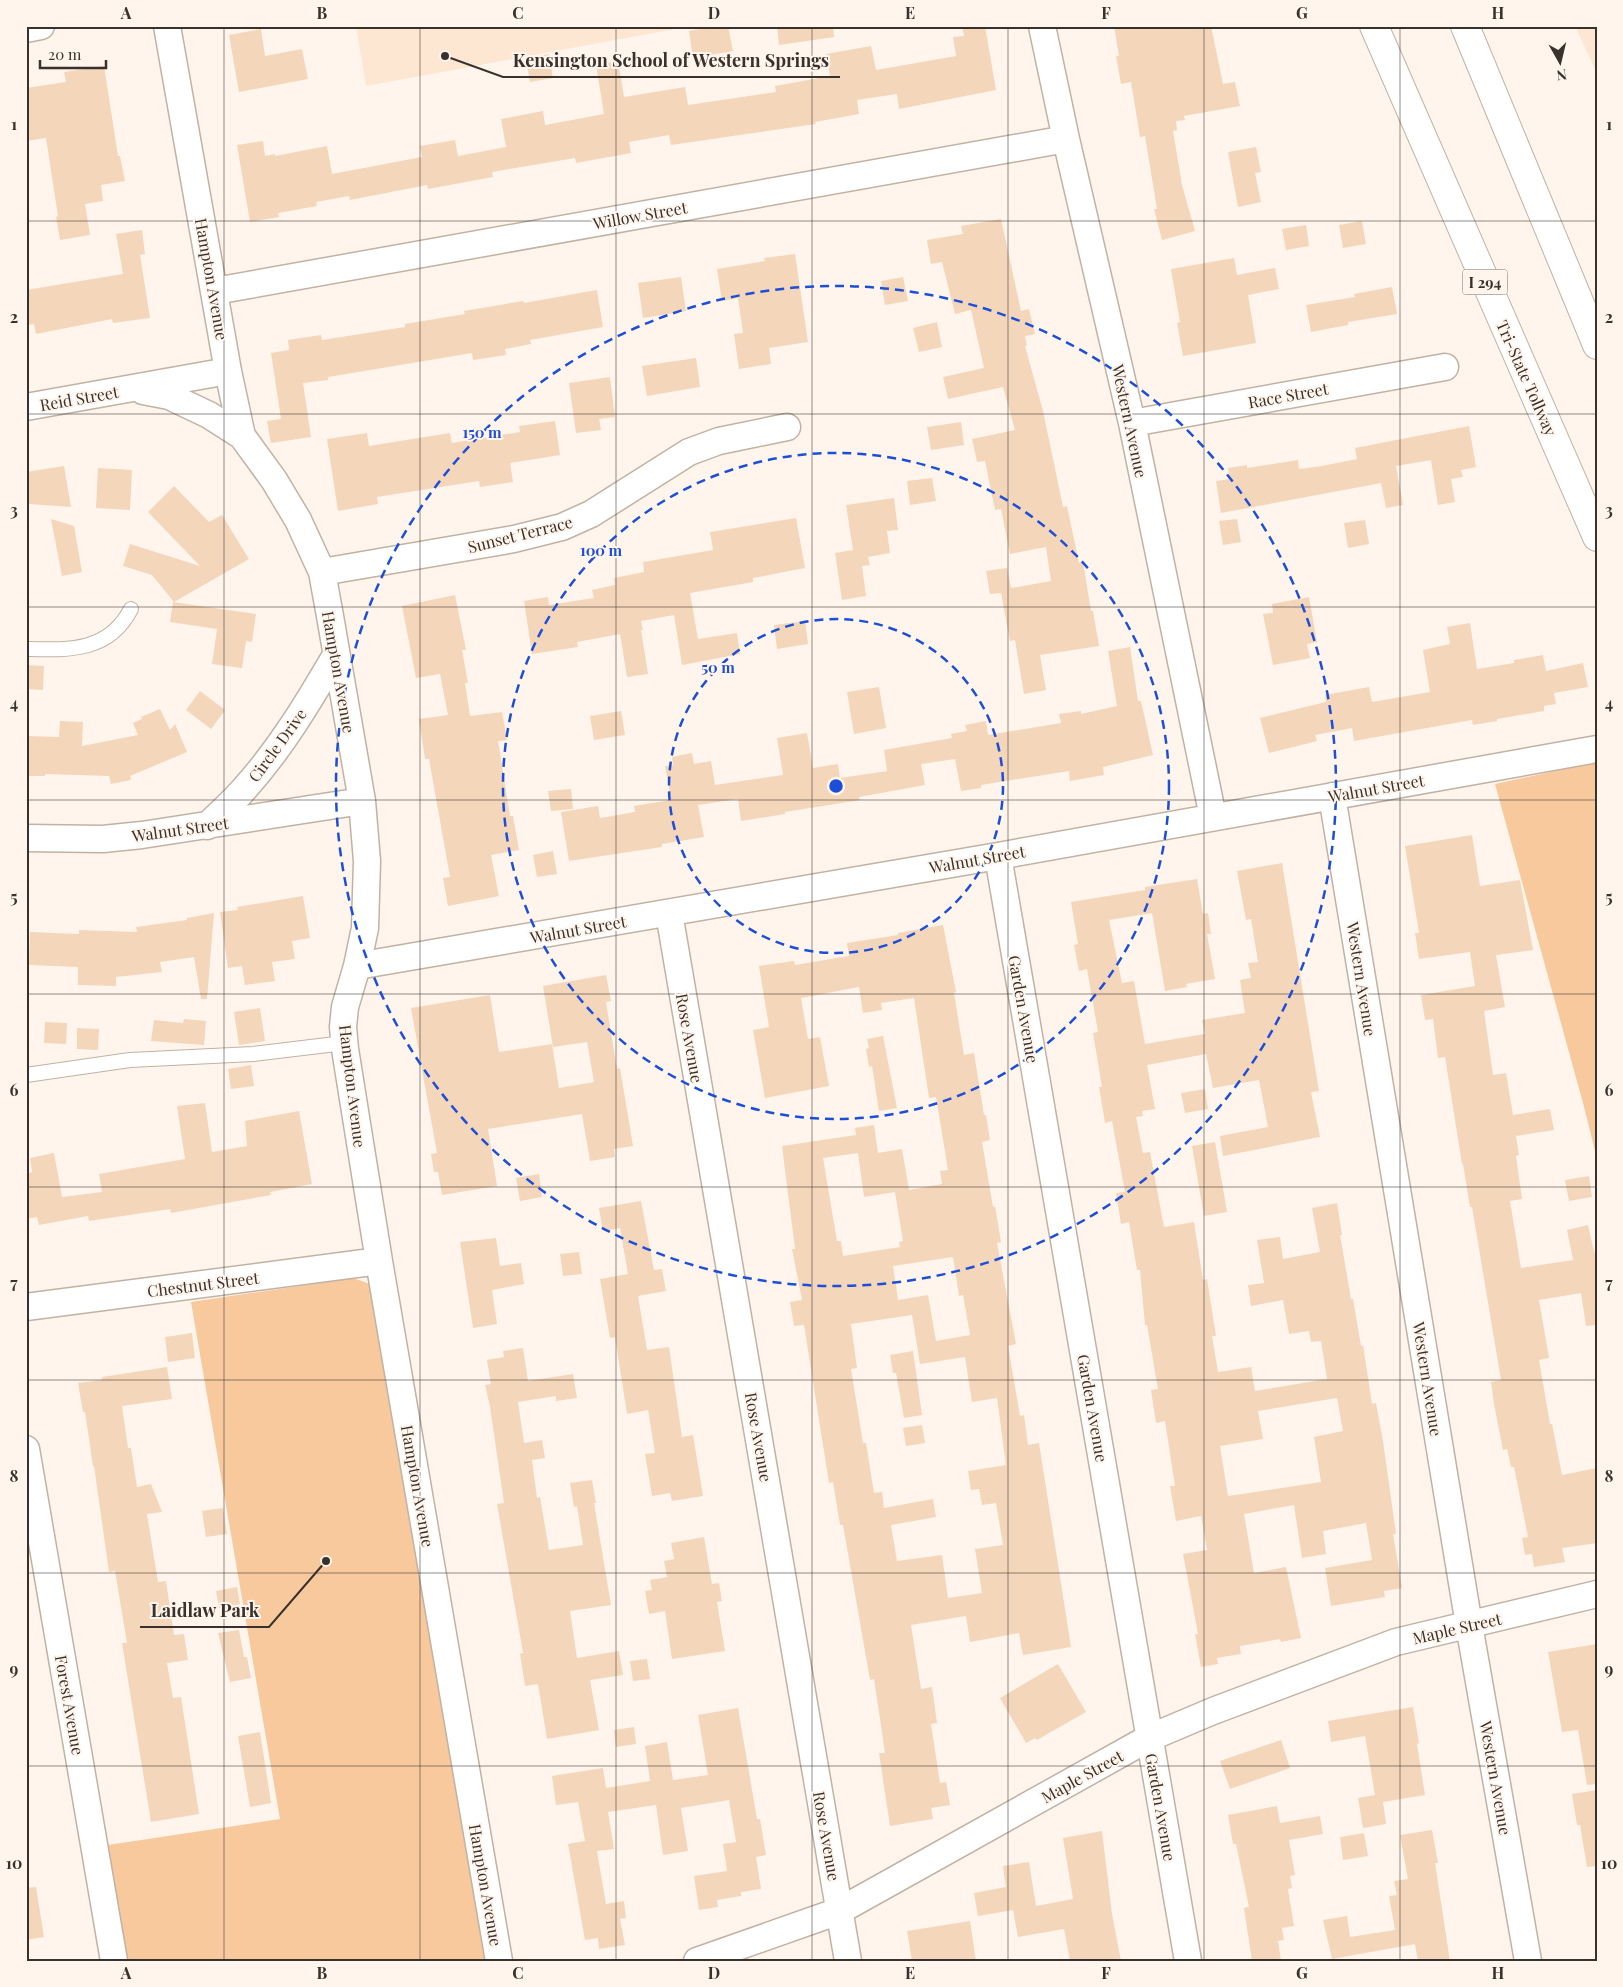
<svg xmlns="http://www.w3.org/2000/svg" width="1623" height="1987" font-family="'Playfair Display',serif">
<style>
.built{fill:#fde7d2}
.green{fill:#f7c99d}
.building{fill:#f4d6ba;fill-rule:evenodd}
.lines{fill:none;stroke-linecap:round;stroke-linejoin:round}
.lane-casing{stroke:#c1b2a3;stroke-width:16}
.street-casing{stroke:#c1b2a3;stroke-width:29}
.highway-casing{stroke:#c1b2a3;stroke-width:30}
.lane{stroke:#fff;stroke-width:14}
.street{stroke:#fff;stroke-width:26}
.highway{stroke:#fff;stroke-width:28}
.grid{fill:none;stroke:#38312c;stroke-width:1;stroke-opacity:0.55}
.ring{fill:none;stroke:#1d4ed8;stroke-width:2.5;stroke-dasharray:9 6}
.labels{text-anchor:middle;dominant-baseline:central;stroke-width:4;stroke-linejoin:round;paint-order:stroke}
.shield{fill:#fff5ec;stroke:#746c66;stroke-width:1}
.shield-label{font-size:15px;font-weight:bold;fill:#38312c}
.street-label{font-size:16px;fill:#38312c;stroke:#fff5ec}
.centre{fill:#1d4ed8;stroke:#fff5ec;stroke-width:2.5}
.ring-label{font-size:15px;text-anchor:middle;font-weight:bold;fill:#1d4ed8;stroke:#fff5ec;stroke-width:4;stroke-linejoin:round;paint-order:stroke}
.leader{fill:none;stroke:#38312c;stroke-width:2}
.callout-dot{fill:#38312c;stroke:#fff5ec;stroke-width:2}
.callout-label{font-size:18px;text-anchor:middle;font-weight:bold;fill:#38312c;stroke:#fff5ec;stroke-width:4;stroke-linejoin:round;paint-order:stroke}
.neatline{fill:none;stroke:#38312c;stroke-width:2}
.grid-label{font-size:16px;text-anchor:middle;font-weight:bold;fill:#38312c}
</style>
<rect width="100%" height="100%" fill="#fff5ec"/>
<path class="built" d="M356,26h336l-326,60z
M1575,26h22v47z"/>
<path class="green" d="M1597,762v397l-14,-56 -88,-319z
M353,1278l17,6 115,677h-357l-20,-116 172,-26 -89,-517z"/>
<path class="building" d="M714,26h14l5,25 -40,7 -4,-27z
M777,26h56l1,11 -55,8z
M962,26h23l11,64 -97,19 -2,-15 -40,6 2,14 -44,8 1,2 -145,21 -2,-10 -40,7 2,11 -55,10 -1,-5 -83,14 1,5 -65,12 -1,-4 -77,15 -1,-4 -33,6 1,4 -39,7 1,4 -29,5 -13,-77 26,-4 2,15 10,-2v2l52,-10 5,28 90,-17 -2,-11 35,-6 3,16 48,-9 -5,-28 42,-8 2,14 59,-11 -8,-49 22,-4 6,36 61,-10 3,18 88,-13 -1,-6 55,-10 -4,-22 45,-8 5,24 80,-14 -3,-19 11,-1z
M1114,26h97l12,58 12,-2 5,24 -56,10 1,4 -9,1 1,9 -4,1 9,54 13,46 -33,9 -8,-31h3l-12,-73 -5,1 -9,-55 -10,2 -5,-28h3z
M261,29l4,27 37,-7 6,30 -69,13 -10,-57z
M549,54l4,24 -23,4 -4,-24z
M104,66l14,90h2l5,25 -24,4 2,16 -18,3 5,31 -30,5 -4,-23 2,-1 -12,-78 -20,3v-53l40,-6 -2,-10z
M1256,147l5,25 -6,1 6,29 -23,5 -10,-55z
M1001,219l20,92 8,-2 6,25 -10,2 2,10h-2l18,65 20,96 4,-1 12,57 4,-1 8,49h2l6,35 -59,9 6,35 -22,4 -9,-54 -5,1 -9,-48 -11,1 -4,-23 21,-3 4,20 40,-7 -5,-34 -36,7 -9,-45 -6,1 -10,-49 -8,1 -5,-23 43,-9 -12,-43 -55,12 -5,-22 41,-9 -13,-58 -16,4 -13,-52 -11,2 -4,-24 36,-6 -2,-8z
M1362,221l4,23 -23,4 -4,-23z
M1306,225l3,21 -23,4 -4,-21z
M142,230l3,24 -5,1 10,63 -37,5 -1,-4 -76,15 -2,-10 -8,1v-35l97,-16 -7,-40z
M795,254l13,88 -39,6 2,16 -32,5 -5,-35 9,-1 -5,-35 -16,3 -5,-32 48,-8 -1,-3z
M1234,258l3,17 38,-7 4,21 -31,6 8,48 -73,13 -6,-33 3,-1 -9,-53z
M681,277l5,34 -43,7 -5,-35z
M903,277l5,24 -23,4 -4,-24z
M1392,287l5,27 -49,8v3l-37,7 -5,-27 49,-8 -1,-3z
M597,290l6,37 -73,13 1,4 -26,5 1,6 -33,5 -1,-7 -144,24v3l-25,3 8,54 -40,6 -4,-22 14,-2 -10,-66 18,-3 -1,-10 33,-5 1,5 83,-13v-3l60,-10 -1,-3 59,-10 1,2z
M937,322l5,25 -23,5 -6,-24z
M696,358l4,29 -53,9 -5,-30z
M610,377l5,40 -16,2 2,11 -25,3 -7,-50z
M555,421l5,34 -50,8 3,19 -33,5 -1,-6 -102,16 1,7 -40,7 -11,-72 40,-6 2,13 81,-13 2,10 68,-11 -1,-6z
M961,422l3,23 -33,5 -4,-23z
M1469,426l7,41 -15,3 2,7 -12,2 4,23 -17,3 -7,-45 -35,6 7,39 -17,3 -5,-25 -160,30 -5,-32 14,-2 -2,-11 19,-3v3l51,-8 1,9 23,-3 35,-7 -2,-11z
M64,466l7,41 -42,-3 -3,-32z
M98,468l34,2 -2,40 -34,-2z
M932,478l4,23 -26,4 -3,-24z
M174,486l35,36 13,-7 27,44 -75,43 -22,-27 -29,-9 7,-22 70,22 -52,-54z
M894,498l4,32 -11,1 3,22 -22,4 2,8 -8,1 4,30 -24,4 -7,-47 18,-3 -7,-45z
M796,518l9,50 -52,10v4l-63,11 8,46 39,-6 3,21 -58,11 -8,-50 -33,6 2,9h-2l7,44 -21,3 -7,-43 -43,8 1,5 -46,7 -8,-53 24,-4 1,8 45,-7 -2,-8 23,-5 -1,-7 30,-6 -1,-10 70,-12 -3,-18z
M51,519l23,7 8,46 -20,4z
M1237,519l4,23 -18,3 -4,-24z
M1365,520l4,24 -21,4 -4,-25z
M455,595l11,55h-4l6,33h-3l5,33 32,-4 5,28 -9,1 12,75h3l6,34 -28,5 8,41 -51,10 -5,-28 7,-1 -21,-118h-4l-6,-40 29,-4 -8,-41 -24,4 -14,-72z
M1309,597l8,45 -10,2 3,14 -37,7 -10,-51 10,-1 -1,-9z
M173,602l83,12 -4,28 -6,-1 -4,27 -30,-4 5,-35 -47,-7z
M805,621l3,23 -31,5 -3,-24z
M1470,623l7,46 37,-6v-3l29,-5 3,16 37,-8 5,24 -34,6 2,11 -12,2v5l-47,8v2l-24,4 -1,-5 -118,21 -2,-13 -37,7 2,6 -48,12 -9,-35 66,-16 -1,-7 44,-8 3,15 58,-10 -7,-42 27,-6 -3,-17z
M1130,647l8,54h3l12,54 -50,12 1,8 -34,6 -1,-10 -88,14v3l-20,3 -6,-32 -34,5 4,21 -66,12 1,3 -75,12v2l-44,7 -3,-22 -40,6 6,32 -42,7v3l-93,14 -8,-49 37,-6 2,12 35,-6 -1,-6 37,-6 -6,-34 8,-1 -1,-8 20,-4 2,11 17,-3 4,24 68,-10 -6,-37 30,-5 6,35 25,-4 2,14 47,-7 -3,-21 68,-12 -1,-4 16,-3 -2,-6 21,-4 2,14 73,-12 -2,-9 22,-3v3l36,-8 -9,-55z
M26,665l18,1 -1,24 -17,-1z
M879,687l7,41 -32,6 -7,-42z
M200,691l25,19 -14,19 -25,-19z
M160,709l10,21 5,-6 12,28 -57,24 1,4 -20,4 -2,-8 -64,-2v2h-19v-40l33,1 1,-16 23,1 -1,24 56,-11 -5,-12 9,-4 -1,-2z
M621,711l4,24 -31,5 -4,-24z
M571,789l2,20 -22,2 -3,-20z
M1472,835l8,51 40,-6 13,70 -37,5 9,52 -21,4 9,64 13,-2 7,42 37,-6 4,21 -38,6 3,19 -3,1 6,43 -12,2 11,67 52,-8 -6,-30 21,-5 9,39v61l-11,1 -5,-33 -42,7 10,58 -10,2 11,64h2l10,51 35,-7v75l-35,5 3,14 -31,5 -2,-13 -7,1 -3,-17 6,-1 -14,-70h-3l-4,-18 -4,1 -9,-46 -3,-22 10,-2 -29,-173h-2l-7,-43h-1l-17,-107 -7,1 -5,-39 -8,1 -4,-25 54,-9 -5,-34 -51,7 -4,-26h4l-14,-87z
M553,851l4,23 -20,3 -4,-22z
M1282,863l37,228 -8,1 9,45 -97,19 -3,-20 48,-9 -9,-47 -46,8 -7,-34 -59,11 8,44 -13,2 1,5 -7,1 7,36 7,-1 14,75 30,-5 9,58 4,-1 9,57h-4l6,36 33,-5 4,24 72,-12 -6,-38 -10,1 -2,-11 -20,3 -6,-34 -32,6 -3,-21 16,-2 -7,-43 23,-3 3,22 37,-7 -8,-44 25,-5 5,32h-2l11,64h2l8,47 2,-1 9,59 4,-1 7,38 13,93h-3l9,54 -18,3 1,6 -54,9 -6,-38 47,-8 -6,-37 -43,8 3,23 -24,4 -8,-53 -50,9 10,59 32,-6 15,71 -20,4 -1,-3 -40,7 1,8 -24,4 1,6 -17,3 -6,-33h3l-15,-80 24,-4 -6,-34 -25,5 -6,-35h5l-10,-65 -9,2 -5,-33 7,-1 -11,-64h-2l-5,-55h-3l-8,-48 -8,2 -5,-31 9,-1 -13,-71 -7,2 -6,-36h3l-9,-54 5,-1 -11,-63 -8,2 -5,-26 4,-1 -7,-42 74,-12v-3l52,-8 6,35 5,-1 3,21h-4l8,45 -29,5 1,3 -22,4 -13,-78 -43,7 13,63 12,-2 11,63 60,-10 -3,-14 43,-7 -5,-33 11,-2 -3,-15 10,-1 -7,-43 -5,1 -9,-49zM1337,1398l6,33 -29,6 7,45 -93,14 -8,-50 43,-7 -5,-28z
M303,896l7,42 -18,3 3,18 -23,3 3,19 -30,4 -3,-19 -14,2 -8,-56 18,-2 -1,-3z
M214,913l-7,86h-6l-7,-42 -34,5 2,10 -46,5v9l-38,-1v-18l-49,-2 1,-33 49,2v-4l58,2 -1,-5 51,-7v-2z
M943,925l13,67 -2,1 10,62 10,-2 10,62h2l4,25 -8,2 11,65 2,-1 6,36 -4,1 19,101 -8,2 12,70 4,-1 4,30 11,-2 32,204 -48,8 -4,-22 -49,9 -4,-26 -55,9 10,64 11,-2 5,36 -6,1 9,59 6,-1 4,23 -19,3 2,11 -43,7 -11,-73h6l-11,-74 -4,1 -27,-155h-3l-7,-43 -4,1 -25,-158 -10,1 -4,-24 12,-2 -10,-51h3l-13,-103 74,-11 -1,-7 19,-3 4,28 24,-4 7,41 33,-6 -2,-13 8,-1 -12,-73 -7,1 -15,-100 -33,5 1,7 -19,3 -4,-26 -58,11 7,41 12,-2 9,49 -64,12 -12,-68 16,-3 -10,-61 35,-5 1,4 54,-9 -2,-13 51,-8v-2zM858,1153l6,44 31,-5 8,49 -4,1 1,5 -57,9 -2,-15h-4l-14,-83zM953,1257l6,39 4,-1 7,40 -34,6 -8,-46 -30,5 -5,-34zM912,1315l8,49 45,-7 7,45 25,-4 9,67 -38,6 3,19 8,-1 3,16 14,-2 7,42 -28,4 7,44 -34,5 -6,-43 -45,6 -6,-36 45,-8 -3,-18 -49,9 -2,-16 -8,1 -8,-50h-3l-12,-74 6,-1 -6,-44z
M606,975l5,26 -5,1 11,67 3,-1 13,78 -19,3 1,8 -25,4 -8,-47 -94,15 9,57 -55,9 -4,-23h-4l-3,-18 6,-1 -26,-145 79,-13 9,57 53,-8 7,44 35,-6 -7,-40 -34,5 -10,-61z
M260,1008l5,33 -26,4 -5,-33z
M184,1019l22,2 -2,24 -53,-4 3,-21 29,3z
M45,1022l22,1 -1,21 -22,-1z
M77,1028l22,1 -1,21 -21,-1z
M883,1036l14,72 -18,3 -7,-45 -3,1 -3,-18 3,-1 -2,-9z
M251,1065l3,21 -23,3 -3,-20z
M1205,1089l3,20 -23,4 -4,-20z
M205,1103l7,49 35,-6 -2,-25 54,-10 13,73 -42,8 1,3 -100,18 -1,-4 -81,12 -1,-5 -49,9 -2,-8 -11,2v-45l6,-2 -2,-14 24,-5 8,44 40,-5 -3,-18 86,-15 -8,-53z
M1215,1142l12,70 -23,4 -12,-70z
M539,1174l3,23 -22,4 -4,-23z
M1589,1176l3,21 -23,4 -4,-21z
M641,1201l13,69 8,-1 4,22 -28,5 9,54 22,-3 13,90 11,-2 10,61 -31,5 -2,-8 -18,3 -7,-42 10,-1 -7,-43 -21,4 -12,-77 -5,1 -10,-59 28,-5 -8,-46 -17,3 -4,-23z
M496,1238l4,28 21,-3 3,21 -32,6 5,34 -24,4 -13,-86z
M579,1252l3,22 -19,2 -3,-22z
M192,1333l3,25 -27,4 -3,-25z
M523,1348l5,33 45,-7 4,24 -21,3v-5l-38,6 6,41 18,-3 3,18 -13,2 5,38 3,-1 9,53 34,-5 -6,-39 -3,1 -4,-24 22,-3 4,23h-2l17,102 -41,6 7,47 42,-7 4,24 -33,5 9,50 -52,9 -9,-55 -13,2 -5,-32 3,-1 -26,-149 7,-1 -14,-96 -5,-22 6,-1 -4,-24 17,-3 -1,-6z
M913,1351l9,64 -18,3 -8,-45h-3l-3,-18z
M167,1367l5,32 -50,7 6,42h3l6,39 14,-3 11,28 -15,2 11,68 8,-1 8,54 10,-1 4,26 -21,3 6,35 8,-1 18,117 -48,8 -29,-179h5l-12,-72 -6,1 -15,-106h-1l-8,-54h-2l-5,-29 24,-3v-3z
M922,1425l3,18 -19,3 -3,-18z
M223,1508l4,26 -21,3 -4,-26z
M704,1537l8,47 7,-1 3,18 -5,1 8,49 -53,8 -7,-48 -16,3 -4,-23 7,-1 -2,-10 17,-3 -3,-16 10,-2 -3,-16z
M237,1587l3,17 -21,4 -3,-17z
M239,1630l5,27h3l4,21 -21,4 -12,-49z
M1597,1644v140l-10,1 -9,-55 -16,2 -14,-80z
M647,1659l3,20 -17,2 -3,-20z
M1058,1664l28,48 -49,28 -2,-2 -9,5 -26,-45z
M1413,1707l6,36 -2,1 8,51 -42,7 3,22 -23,4 -5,-30 17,-3 -10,-59 -34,6 -3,-21z
M738,1708l19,111h3l6,36 -10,2 5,32 -20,3v4l-24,4 1,7 -19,3 -5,-34 33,-5 -4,-27 13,-2 -7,-42 -48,8 7,43 -25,4 -7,-50 -48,7 6,37 -17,2 9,53 18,-3 2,17 -6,1 5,26 -26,4 -1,-11 -13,2 -17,-96 17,-3 -7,-39 -22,3 -4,-29 51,-8 3,20 44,-7 -5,-35 22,-4 6,38 35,-5 -10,-60z
M634,1727l2,17 -20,3 -2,-17z
M260,1732l11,71 -21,4 -12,-71z
M1281,1740l9,28 -60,21 -10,-28z
M1597,1790v76l-10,1 -7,-42h-3l-5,-31z
M1277,1806l3,17 40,-7 3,18 -34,6 6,35 -5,1 2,12 -4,1 6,37 -12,2 2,12 -6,1 3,20h-29l-8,-53 5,-1 -13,-63h-3l-5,-29z
M1432,1830l6,33h-3l15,98h-32l-3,-17 -83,15 -9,-39 24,-4 3,21 45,-7 -6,-34 8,-1 -3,-14 14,-2 -8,-44z
M1102,1831l10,83 9,47h-51l-6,-32 -46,8 -5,-27 -35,6 -4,-23 32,-6 -3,-21 26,-4 7,44 37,-7 -10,-61z
M1364,1833l4,23 -25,4 -3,-23z
M36,1887l8,50 -18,3v-52z
M970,1921l6,40h-64l-5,-30z"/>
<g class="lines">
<defs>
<path id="lane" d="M26,649c43,1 83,3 105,-40
M26,1075l104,-15 123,-6 91,-11"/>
<path id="street" d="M167,26l61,345 14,65 32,44 24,40 24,52 8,44 32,185 5,60 -2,67 -8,38 -12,41 -2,20 2,22 34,212 120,700
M1042,26l24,113 66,284 81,394
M26,29l15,-3
M215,291l851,-152
M143,391l26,5 40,19 33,21
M26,407l202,-36
M1132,423l313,-56
M322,572l192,-33 48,-12 29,-13 98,-62 30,-11 68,-14
M1332,796l137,829 59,336
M207,826c13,-13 27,-25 38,-38 36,-40 64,-87 91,-133
M26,838l77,1 39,-4 220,-34
M998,856l190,1105
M669,913l179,1048
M357,966l641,-110 599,-107
M26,1307l353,-46
M26,1449l88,512
M697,1961l142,-50 310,-173 64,-27 183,-69 201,-48"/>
<path id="highway" d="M1374,26l223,511
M1465,26l132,319"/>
</defs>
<use href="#lane" class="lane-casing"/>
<use href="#street" class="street-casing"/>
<use href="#highway" class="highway-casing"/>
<use href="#lane" class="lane"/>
<use href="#street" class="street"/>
<use href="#highway" class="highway"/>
</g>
<path class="grid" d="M224,26v1935M420,26v1935M616,26v1935M812,26v1935M1008,26v1935M1204,26v1935M1400,26v1935M26,221h1571M26,414h1571M26,607h1571M26,800h1571M26,994h1571M26,1187h1571M26,1380h1571M26,1573h1571M26,1766h1571"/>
<g class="ring">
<circle cx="836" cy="786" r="167"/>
<circle cx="836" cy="786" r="333"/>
<circle cx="836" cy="786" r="500"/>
</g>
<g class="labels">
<rect class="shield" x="1462.5" y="269.5" width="45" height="25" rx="4"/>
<g class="shield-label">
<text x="1485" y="282">I 294</text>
</g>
<g class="street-label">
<text transform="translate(640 215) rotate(-10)">Willow Street</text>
<text transform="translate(212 279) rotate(80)">Hampton Avenue</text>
<text transform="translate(1527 378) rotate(66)">Tri-State Tollway</text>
<text transform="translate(1288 395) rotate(-10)">Race Street</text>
<text transform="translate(79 398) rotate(-10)">Reid Street</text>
<text transform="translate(1130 421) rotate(78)">Western Avenue</text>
<text transform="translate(520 534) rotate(-14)">Sunset Terrace</text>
<text transform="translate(339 672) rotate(80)">Hampton Avenue</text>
<text transform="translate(277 745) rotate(-54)">Circle Drive</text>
<text transform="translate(1376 788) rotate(-10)">Walnut Street</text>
<text transform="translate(180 829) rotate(-8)">Walnut Street</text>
<text transform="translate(977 859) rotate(-10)">Walnut Street</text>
<text transform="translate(578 929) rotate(-10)">Walnut Street</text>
<text transform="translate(1362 979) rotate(81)">Western Avenue</text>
<text transform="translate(1024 1009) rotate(80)">Garden Avenue</text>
<text transform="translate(690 1038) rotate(80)">Rose Avenue</text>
<text transform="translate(353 1086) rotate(83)">Hampton Avenue</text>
<text transform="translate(203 1284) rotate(-7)">Chestnut Street</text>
<text transform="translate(1428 1379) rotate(81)">Western Avenue</text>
<text transform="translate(1093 1408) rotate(80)">Garden Avenue</text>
<text transform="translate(759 1437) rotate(80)">Rose Avenue</text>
<text transform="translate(418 1486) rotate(80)">Hampton Avenue</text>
<text transform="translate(1457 1628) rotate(-13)">Maple Street</text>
<text transform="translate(70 1705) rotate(80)">Forest Avenue</text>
<text transform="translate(1082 1776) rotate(-29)">Maple Street</text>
<text transform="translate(1496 1778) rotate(80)">Western Avenue</text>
<text transform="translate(1161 1807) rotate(80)">Garden Avenue</text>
<text transform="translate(827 1836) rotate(80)">Rose Avenue</text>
<text transform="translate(486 1885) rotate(80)">Hampton Avenue</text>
</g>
</g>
<circle cx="836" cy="786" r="8" class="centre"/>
<g class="ring-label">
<text x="482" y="438">150 m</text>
<text x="601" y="556">100 m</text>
<text x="718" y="673">50 m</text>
</g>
<path class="leader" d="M445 56L503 77H840M326 1561L269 1627H140"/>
<g class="callout-dot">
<circle cx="445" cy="56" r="5"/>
<circle cx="326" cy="1561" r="5"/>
</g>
<g class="callout-label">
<text x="671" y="67">Kensington School of Western Springs</text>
<text x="205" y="1617">Laidlaw Park</text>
</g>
<rect width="1623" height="1987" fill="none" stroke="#fff5ec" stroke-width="55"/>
<g transform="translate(1560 62) rotate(172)" stroke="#fff5ec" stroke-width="4" paint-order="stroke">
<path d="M0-4L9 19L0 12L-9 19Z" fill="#38312c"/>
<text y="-8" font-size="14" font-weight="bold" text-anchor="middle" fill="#38312c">N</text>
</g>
<path d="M40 60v8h66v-8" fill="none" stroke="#38312c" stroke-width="2.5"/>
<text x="48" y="60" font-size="15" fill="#38312c" stroke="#fff5ec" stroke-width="4" paint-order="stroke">20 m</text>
<rect x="28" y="28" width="1568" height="1932" class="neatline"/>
<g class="grid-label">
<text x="126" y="19">A</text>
<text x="322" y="19">B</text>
<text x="518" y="19">C</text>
<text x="714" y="19">D</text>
<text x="910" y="19">E</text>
<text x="1106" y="19">F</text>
<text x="1302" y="19">G</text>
<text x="1498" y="19">H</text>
<text x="14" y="130">1</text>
<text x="1609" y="130">1</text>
<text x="14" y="323">2</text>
<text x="1609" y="323">2</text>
<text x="14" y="516">3</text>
<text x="1609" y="516">3</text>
<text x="14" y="709">4</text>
<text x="1609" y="709">4</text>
<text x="14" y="903">5</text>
<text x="1609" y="903">5</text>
<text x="14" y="1096">6</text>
<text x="1609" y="1096">6</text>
<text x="14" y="1289">7</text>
<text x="1609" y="1289">7</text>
<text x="14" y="1482">8</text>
<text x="1609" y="1482">8</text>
<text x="14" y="1675">9</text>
<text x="1609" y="1675">9</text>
<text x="14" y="1869">10</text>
<text x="1609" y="1869">10</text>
<text x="126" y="1979">A</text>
<text x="322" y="1979">B</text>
<text x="518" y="1979">C</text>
<text x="714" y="1979">D</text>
<text x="910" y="1979">E</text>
<text x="1106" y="1979">F</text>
<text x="1302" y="1979">G</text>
<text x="1498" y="1979">H</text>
</g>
</svg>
